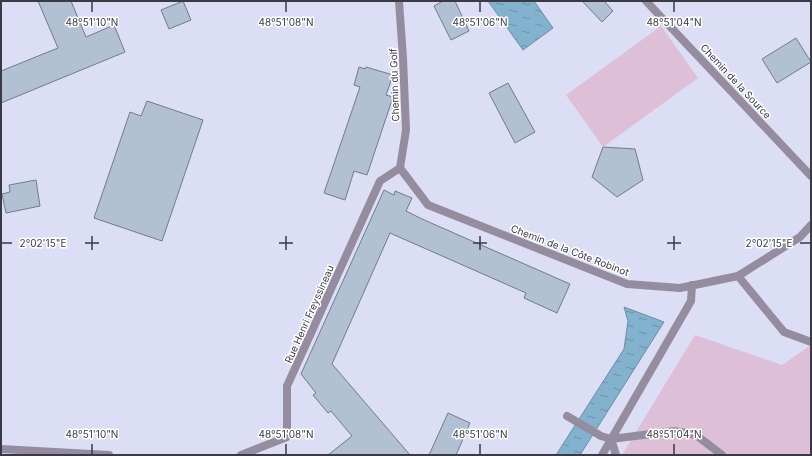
<svg xmlns="http://www.w3.org/2000/svg" width="812" height="456" font-family="Inter,sans-serif">
<style>
.grass{fill:#ddc0d8}
.water{fill:url(#water-ripples);stroke:#6c8ea4}
.building{fill:#b2c0d4;stroke:#6f7c8e}
.lines{fill:none;stroke-linecap:round;stroke-linejoin:round}
.service{stroke:#958d9f;stroke-width:8}
.minor{stroke:#958d9f;stroke-width:8}
.ticks{fill:none;stroke:#393a43;stroke-width:1.5}
.labels{text-anchor:middle;dominant-baseline:central;stroke-width:3;stroke-linejoin:round;paint-order:stroke}
.street-label{font-size:10px;fill:#393a43;stroke:#fff}
.ticks-label{font-size:10px;text-anchor:middle;fill:#393a43;stroke:#fff;stroke-width:3;stroke-linejoin:round;paint-order:stroke}
</style>
<defs>
<pattern id="water-ripples" width="26" height="14" patternUnits="userSpaceOnUse"><rect width="26" height="14" fill="#82b2cd"/><path d="M2 4q2-2 4 0t4 0M15 11q2-2 4 0t4 0" fill="none" stroke="#6b92a8"/></pattern>
</defs>
<rect width="100%" height="100%" fill="#dcdef5"/>
<path class="grass" d="M661,26l37,52 -95,69 -37,-52z
M695,335l87,30 29,-20v110h-189z"/>
<path class="water" d="M488,1h46l19,27 -30,22z
M624,307l40,15 -84,133h-24l68,-106 4,-28z"/>
<path class="building" d="M38,1h33l15,36 28,-12 11,27 -124,51v-32l57,-23z
M183,1l8,19 -22,9 -8,-19z
M443,1h12l14,30 -18,9 -17,-34z
M582,1h22l9,10 -11,11z
M796,38l15,24 -34,21 -15,-24z
M359,67l6,2 1,-2 27,8 -7,20 7,2 -26,78 -13,-4 -9,29 -21,-7 36,-106 -6,-2z
M508,83l27,49 -20,11 -26,-50z
M147,101l56,19 -41,121 -68,-23 36,-106 11,4z
M603,147l32,2 8,31 -26,17 -25,-20z
M36,180l4,26 -34,7 -4,-19 8,-2 -1,-7z
M384,190l10,5 1,-4 17,7 -6,13 16,8 148,65 -13,29 -33,-15 2,-5 -136,-60 -58,131 78,91h-82l24,-19 -21,-25 -3,2 -15,-18 3,-2 -15,-19z
M448,413l22,10 -14,32h-27z"/>
<g class="lines">
<path class="service" d="M738,276l46,56 27,10
M567,416l34,20 10,3 64,-8 21,4 26,20
M611,439l5,16
M602,455l89,-154 1,-16"/>
<path class="minor" d="M399,1l4,57 3,72 -6,38
M646,1l165,175
M400,168l28,37 199,79 53,4 58,-12 62,-39 11,-12
M1,449l108,6
M241,455l46,-18v-51l93,-205 20,-13"/>
</g>
<path class="ticks" d="M92,2v10M286,2v10M480,2v10M674,2v10M92,236v14M286,236v14M480,236v14M674,236v14M2,243h10M85,243h14M279,243h14M473,243h14M667,243h14M800,243h10M92,444v10M286,444v10M480,444v10M674,444v10"/>
<g class="labels">
<g class="street-label">
<text transform="translate(736 81) rotate(47)">Chemin de la Source</text>
<text transform="translate(394 85) rotate(-92)">Chemin du Golf</text>
<text transform="translate(570 250) rotate(21)">Chemin de la Côte Robinot</text>
<text transform="translate(309 314) rotate(-66)">Rue Henri Freyssineau</text>
</g>
</g>
<g class="ticks-label">
<text x="92" y="26">48°51'10"N</text>
<text x="286" y="26">48°51'08"N</text>
<text x="480" y="26">48°51'06"N</text>
<text x="674" y="26">48°51'04"N</text>
<text x="769" y="247">2°02'15"E</text>
<text x="43" y="247">2°02'15"E</text>
<text x="92" y="438">48°51'10"N</text>
<text x="286" y="438">48°51'08"N</text>
<text x="480" y="438">48°51'06"N</text>
<text x="674" y="438">48°51'04"N</text>
</g>
<rect width="812" height="456" fill="none" stroke="#393a43" stroke-width="4"/>
</svg>
